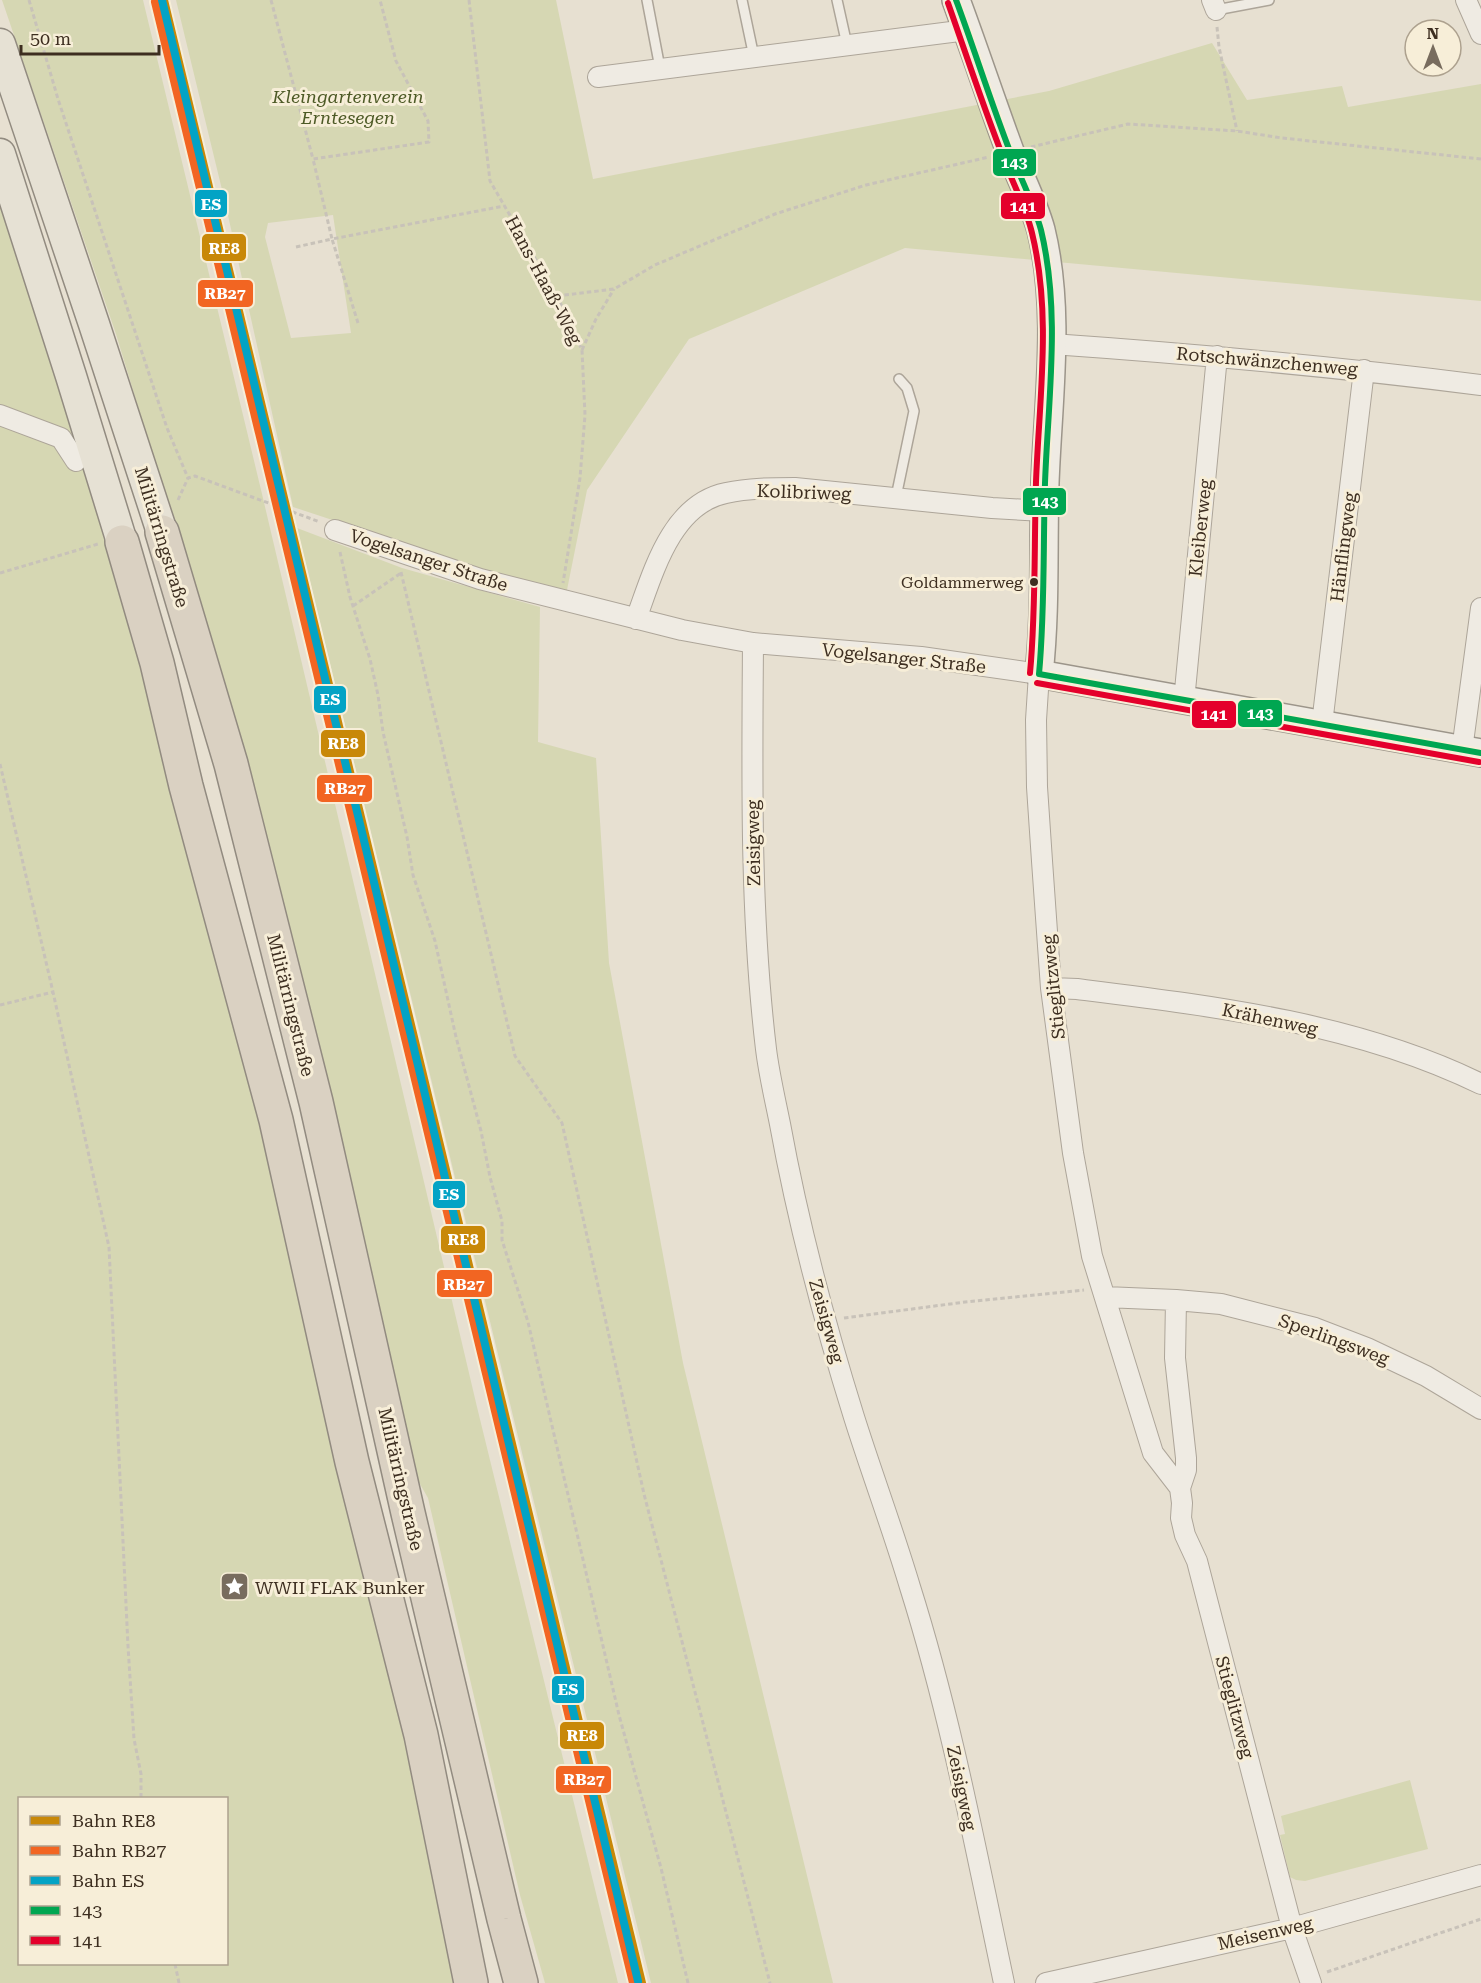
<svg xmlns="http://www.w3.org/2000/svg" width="1481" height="1983" font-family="'Roboto Serif',serif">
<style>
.green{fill:#d6d7b3;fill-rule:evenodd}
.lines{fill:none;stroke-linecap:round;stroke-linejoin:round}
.lane-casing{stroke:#ada599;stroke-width:12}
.street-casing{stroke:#ada599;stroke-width:22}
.secondary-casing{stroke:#9c958a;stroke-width:30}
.primary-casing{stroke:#928b80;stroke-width:33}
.highway-casing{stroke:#928b80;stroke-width:36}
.path{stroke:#c8c2b9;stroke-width:3;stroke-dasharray:4.5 3;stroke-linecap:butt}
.lane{stroke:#efebe3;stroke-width:9}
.street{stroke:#efebe3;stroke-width:20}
.secondary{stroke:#efebe3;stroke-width:27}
.primary{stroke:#e6e1d4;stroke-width:30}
.highway{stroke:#dad1c2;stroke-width:33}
.bus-1-casing{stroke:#f7eed8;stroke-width:10}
.bus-2-casing{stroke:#f7eed8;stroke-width:10}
.bus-1{stroke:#00a651;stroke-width:6}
.bus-2{stroke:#e4002b;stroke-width:6}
.rail-1-casing{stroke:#f7eed8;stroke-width:12}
.rail-2-casing{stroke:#f7eed8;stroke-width:12}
.rail-3-casing{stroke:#f7eed8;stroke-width:12}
.rail-1{stroke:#c88808;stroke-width:8}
.rail-2{stroke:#f26522;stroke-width:8}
.rail-3{stroke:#03a3c5;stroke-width:8}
.bus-dot{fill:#3d2e20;stroke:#f7eed8;stroke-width:2}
.labels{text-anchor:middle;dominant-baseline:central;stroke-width:6;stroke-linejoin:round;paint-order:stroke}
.bus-label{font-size:16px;fill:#3d2e20;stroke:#f7eed8;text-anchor:end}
.park-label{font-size:18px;font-style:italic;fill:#4d5a26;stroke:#f7eed8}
.street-label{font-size:18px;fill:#3d2e20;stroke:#f7eed8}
.poi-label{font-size:18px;fill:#3d2e20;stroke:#f7eed8;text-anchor:start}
.line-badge{stroke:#f7eed8;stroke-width:2}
.badge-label{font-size:16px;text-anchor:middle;font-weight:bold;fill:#fff}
</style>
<rect width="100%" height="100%" fill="#e7e0d1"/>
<path class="green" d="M2,0h141l119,494 215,913 141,576h-73l-25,-88 -92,-397 -12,-21 -97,-435 -111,-404 -92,-304z
M176,0h380l37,179 456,-88 163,-48 35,57 95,-14 6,21 133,-23v217l-576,-53 -216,91 -102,151 -20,100 -83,-20 -191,-63 -68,-305zM333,215l18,118 -60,5 -26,-101 3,-14z
M0,205l68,206 155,527 241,1045h-464zM20,1798h206v166h-206z
M297,528l105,40 138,39 -2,135 58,16 13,205 74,400 150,620h-182z
M1410,1780l18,69 -123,32 -9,-1 -6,-3 -10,-42 5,-1 -4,-18z"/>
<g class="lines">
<defs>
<path id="lane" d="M647,0l13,68
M742,0l12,57
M837,0l10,45
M1216,10l53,-10
M896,497l18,-86 -7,-23 -8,-9"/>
<path id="street" d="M1212,0l4,10
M1466,0l15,34
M598,77l369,-47
M1052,344c144,10 286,23 429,41
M0,415l61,23 15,23
M335,530l145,49 202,51 71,13 168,14 118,17 -3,46 1,67 5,74 9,127 22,165 19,103 61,197 27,35
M636,619c17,-46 35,-115 90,-126 23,-5 46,-5 69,-5l197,20 52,3
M753,643c-1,135 -3,271 13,406 3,25 9,50 14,75 18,99 44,197 74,293 18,57 39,113 56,170 41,130 66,264 94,396
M1184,701l33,-345
M1322,724l42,-354
M1462,750l19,-142
M1051,988l26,1c136,17 280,34 404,95
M1105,1297l71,3 45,4 94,24 52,20 59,28 55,33
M1176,1300l-1,58 11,100v12l-6,18 2,15 -1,15 4,17 12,26 95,367 19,55
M1046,1983l246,-55 189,-53"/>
<path id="secondary" d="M956,0c19,51 36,103 55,154 10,25 23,50 30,76 20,82 7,169 4,253 -2,64 1,127 -6,191l442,79"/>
<path id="primary" d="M0,44l94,280 68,208
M0,154l71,222 51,166"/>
<path id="highway" d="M162,532l69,232 85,338 92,411 96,406 17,64
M122,542l35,121 29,123 90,334 76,342 69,273 50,248"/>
</defs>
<use href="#lane" class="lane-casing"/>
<use href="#street" class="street-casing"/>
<use href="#secondary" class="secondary-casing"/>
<use href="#primary" class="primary-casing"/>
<use href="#highway" class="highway-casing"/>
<path class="path" d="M29,0l29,99 109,329 21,50
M271,0l42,159 116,-17 -1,-21 -32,-60 -16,-61
M469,0l21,181 67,115 25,54 3,65 -5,63 -17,105
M1217,27l2,20 18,84
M1031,147l97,-23 109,7 45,7 199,21
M296,247l36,-8 -19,-80
M557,296l57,-7 41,-24 120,-51 91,-29 123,-28
M358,323l-26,-84 172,-33
M582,350l14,-31 18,-30
M178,500l10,-22 7,-2 125,46
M340,552l10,45 20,62 8,36 5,37 24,105 6,38 22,66 21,96 25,94 9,46 12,44v19l26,82 91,393 42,153 27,115
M401,572l114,484 47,67 82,371 126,489
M0,573l98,-29
M353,606l48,-33
M0,764l53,228 56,255 19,399 6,93 7,35v24
M0,1005l53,-13
M844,1318l121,-16 119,-12
M175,1964l4,19
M1327,1972l154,-53"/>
<use href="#lane" class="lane"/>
<use href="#street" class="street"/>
<use href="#secondary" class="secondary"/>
<use href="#primary" class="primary"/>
<use href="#highway" class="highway"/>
<defs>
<path id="bus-1" d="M956,0c19,51 35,103 55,154 10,25 23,50 30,76 20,83 7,169 4,253 -2,64 0,127 -6,191
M1039,674l442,79"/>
<path id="bus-2" d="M948,3c18,51 35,103 55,154 9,25 23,50 29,76 20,82 7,167 4,249 -2,64 0,128 -6,191
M1037,683l442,79"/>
</defs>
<use href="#bus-1" class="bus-1-casing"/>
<use href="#bus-2" class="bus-2-casing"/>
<use href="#bus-1" class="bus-1"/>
<use href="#bus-2" class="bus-2"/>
<defs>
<path id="rail-1" d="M164,0l478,1983"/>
<path id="rail-2" d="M155,2l478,1981"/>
<path id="rail-3" d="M162,0l476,1981"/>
</defs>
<use href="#rail-1" class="rail-1-casing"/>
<use href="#rail-2" class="rail-2-casing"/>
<use href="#rail-3" class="rail-3-casing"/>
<use href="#rail-1" class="rail-1"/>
<use href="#rail-2" class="rail-2"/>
<use href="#rail-3" class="rail-3"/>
</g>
<defs>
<symbol id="sight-square" viewBox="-11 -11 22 22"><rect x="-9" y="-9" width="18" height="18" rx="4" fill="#786c5e" stroke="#f7eed8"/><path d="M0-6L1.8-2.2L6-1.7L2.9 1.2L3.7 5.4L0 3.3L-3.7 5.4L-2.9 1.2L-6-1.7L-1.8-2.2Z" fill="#fff"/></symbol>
</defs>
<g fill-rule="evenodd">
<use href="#sight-square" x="218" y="1570" width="33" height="33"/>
</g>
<circle class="bus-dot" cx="1034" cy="582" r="5"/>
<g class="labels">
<g class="bus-label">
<text x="1023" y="582">Goldammerweg</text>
</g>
<g class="park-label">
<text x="348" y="96">Kleingartenverein<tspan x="348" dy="21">Erntesegen</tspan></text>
</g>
<g class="street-label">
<text transform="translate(544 280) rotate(62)">Hans-Haaß-Weg</text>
<text transform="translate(1267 361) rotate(5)">Rotschwänzchenweg</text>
<text transform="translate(804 492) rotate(2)">Kolibriweg</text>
<text transform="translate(1200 528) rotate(-84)">Kleiberweg</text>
<text transform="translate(162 537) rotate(73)">Militärringstraße</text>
<text transform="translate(1343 547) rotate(-83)">Hänflingweg</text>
<text transform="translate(429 560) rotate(18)">Vogelsanger Straße</text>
<text transform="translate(904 658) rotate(6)">Vogelsanger Straße</text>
<text transform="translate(753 843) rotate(-91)">Zeisigweg</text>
<text transform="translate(1053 987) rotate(-96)">Stieglitzweg</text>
<text transform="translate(291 1005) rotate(76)">Militärringstraße</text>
<text transform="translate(1270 1019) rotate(12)">Krähenweg</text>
<text transform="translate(827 1321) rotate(74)">Zeisigweg</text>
<text transform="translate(1334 1339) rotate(20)">Sperlingsweg</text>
<text transform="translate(401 1479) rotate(77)">Militärringstraße</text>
<text transform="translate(1235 1707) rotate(75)">Stieglitzweg</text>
<text transform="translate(962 1788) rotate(78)">Zeisigweg</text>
<text transform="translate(1265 1933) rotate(-13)">Meisenweg</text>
</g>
<g class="poi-label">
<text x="255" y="1587">WWII FLAK Bunker</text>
</g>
</g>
<g class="line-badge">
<rect x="992" y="148" width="45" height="29" rx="6" fill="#00a651"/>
<rect x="194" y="189" width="34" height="29" rx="6" fill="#03a3c5"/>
<rect x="1000" y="192" width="46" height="28" rx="6" fill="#e4002b"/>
<rect x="201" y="233" width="46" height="29" rx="6" fill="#c88808"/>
<rect x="197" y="279" width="57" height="29" rx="6" fill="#f26522"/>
<rect x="1022" y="487" width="45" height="29" rx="6" fill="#00a651"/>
<rect x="313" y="685" width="34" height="29" rx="6" fill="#03a3c5"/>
<rect x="1237" y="699" width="46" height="29" rx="6" fill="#00a651"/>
<rect x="1191" y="700" width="46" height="29" rx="6" fill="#e4002b"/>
<rect x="320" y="729" width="46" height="29" rx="6" fill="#c88808"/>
<rect x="316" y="774" width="57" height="29" rx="6" fill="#f26522"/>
<rect x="432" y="1180" width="34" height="29" rx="6" fill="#03a3c5"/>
<rect x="440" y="1225" width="46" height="29" rx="6" fill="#c88808"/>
<rect x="436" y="1269" width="57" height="29" rx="6" fill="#f26522"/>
<rect x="551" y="1675" width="34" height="29" rx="6" fill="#03a3c5"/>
<rect x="559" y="1721" width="46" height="29" rx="6" fill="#c88808"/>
<rect x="555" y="1765" width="57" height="29" rx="6" fill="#f26522"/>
</g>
<g class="badge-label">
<text x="1014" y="168">143</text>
<text x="211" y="210">ES</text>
<text x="1023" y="212">141</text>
<text x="224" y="254">RE8</text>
<text x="225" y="299">RB27</text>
<text x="1045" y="507">143</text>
<text x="330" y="705">ES</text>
<text x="1260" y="719">143</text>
<text x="1214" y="720">141</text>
<text x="343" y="749">RE8</text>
<text x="345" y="794">RB27</text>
<text x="449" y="1200">ES</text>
<text x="463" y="1245">RE8</text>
<text x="464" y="1290">RB27</text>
<text x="568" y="1695">ES</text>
<text x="582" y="1741">RE8</text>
<text x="584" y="1785">RB27</text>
</g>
<rect x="18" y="1797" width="210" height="168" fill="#f7eed8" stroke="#ada18e" stroke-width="1.5"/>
<rect x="30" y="1816" width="30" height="9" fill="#c88808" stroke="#ada18e" stroke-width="1.5"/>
<text x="72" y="1827" font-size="18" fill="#3d2e20">Bahn RE8</text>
<rect x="30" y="1846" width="30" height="9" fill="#f26522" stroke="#ada18e" stroke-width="1.5"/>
<text x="72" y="1857" font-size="18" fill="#3d2e20">Bahn RB27</text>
<rect x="30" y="1876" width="30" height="9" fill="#03a3c5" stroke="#ada18e" stroke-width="1.5"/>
<text x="72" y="1887" font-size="18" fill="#3d2e20">Bahn ES</text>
<rect x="30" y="1906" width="30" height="9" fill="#00a651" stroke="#ada18e" stroke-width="1.5"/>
<text x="72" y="1917" font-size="18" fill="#3d2e20">143</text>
<rect x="30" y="1936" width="30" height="9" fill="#e4002b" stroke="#ada18e" stroke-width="1.5"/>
<text x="72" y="1947" font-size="18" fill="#3d2e20">141</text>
<g transform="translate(1433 48)"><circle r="28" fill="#f7eed8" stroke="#ada18e" stroke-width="1.5"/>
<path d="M0-4.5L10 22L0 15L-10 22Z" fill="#786c5e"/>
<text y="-9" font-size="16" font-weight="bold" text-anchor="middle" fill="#3d2e20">N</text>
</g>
<path d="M21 45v9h138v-9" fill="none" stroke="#3d2e20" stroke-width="3"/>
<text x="30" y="45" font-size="18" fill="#3d2e20" stroke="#f7eed8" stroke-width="4.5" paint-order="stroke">50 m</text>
</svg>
